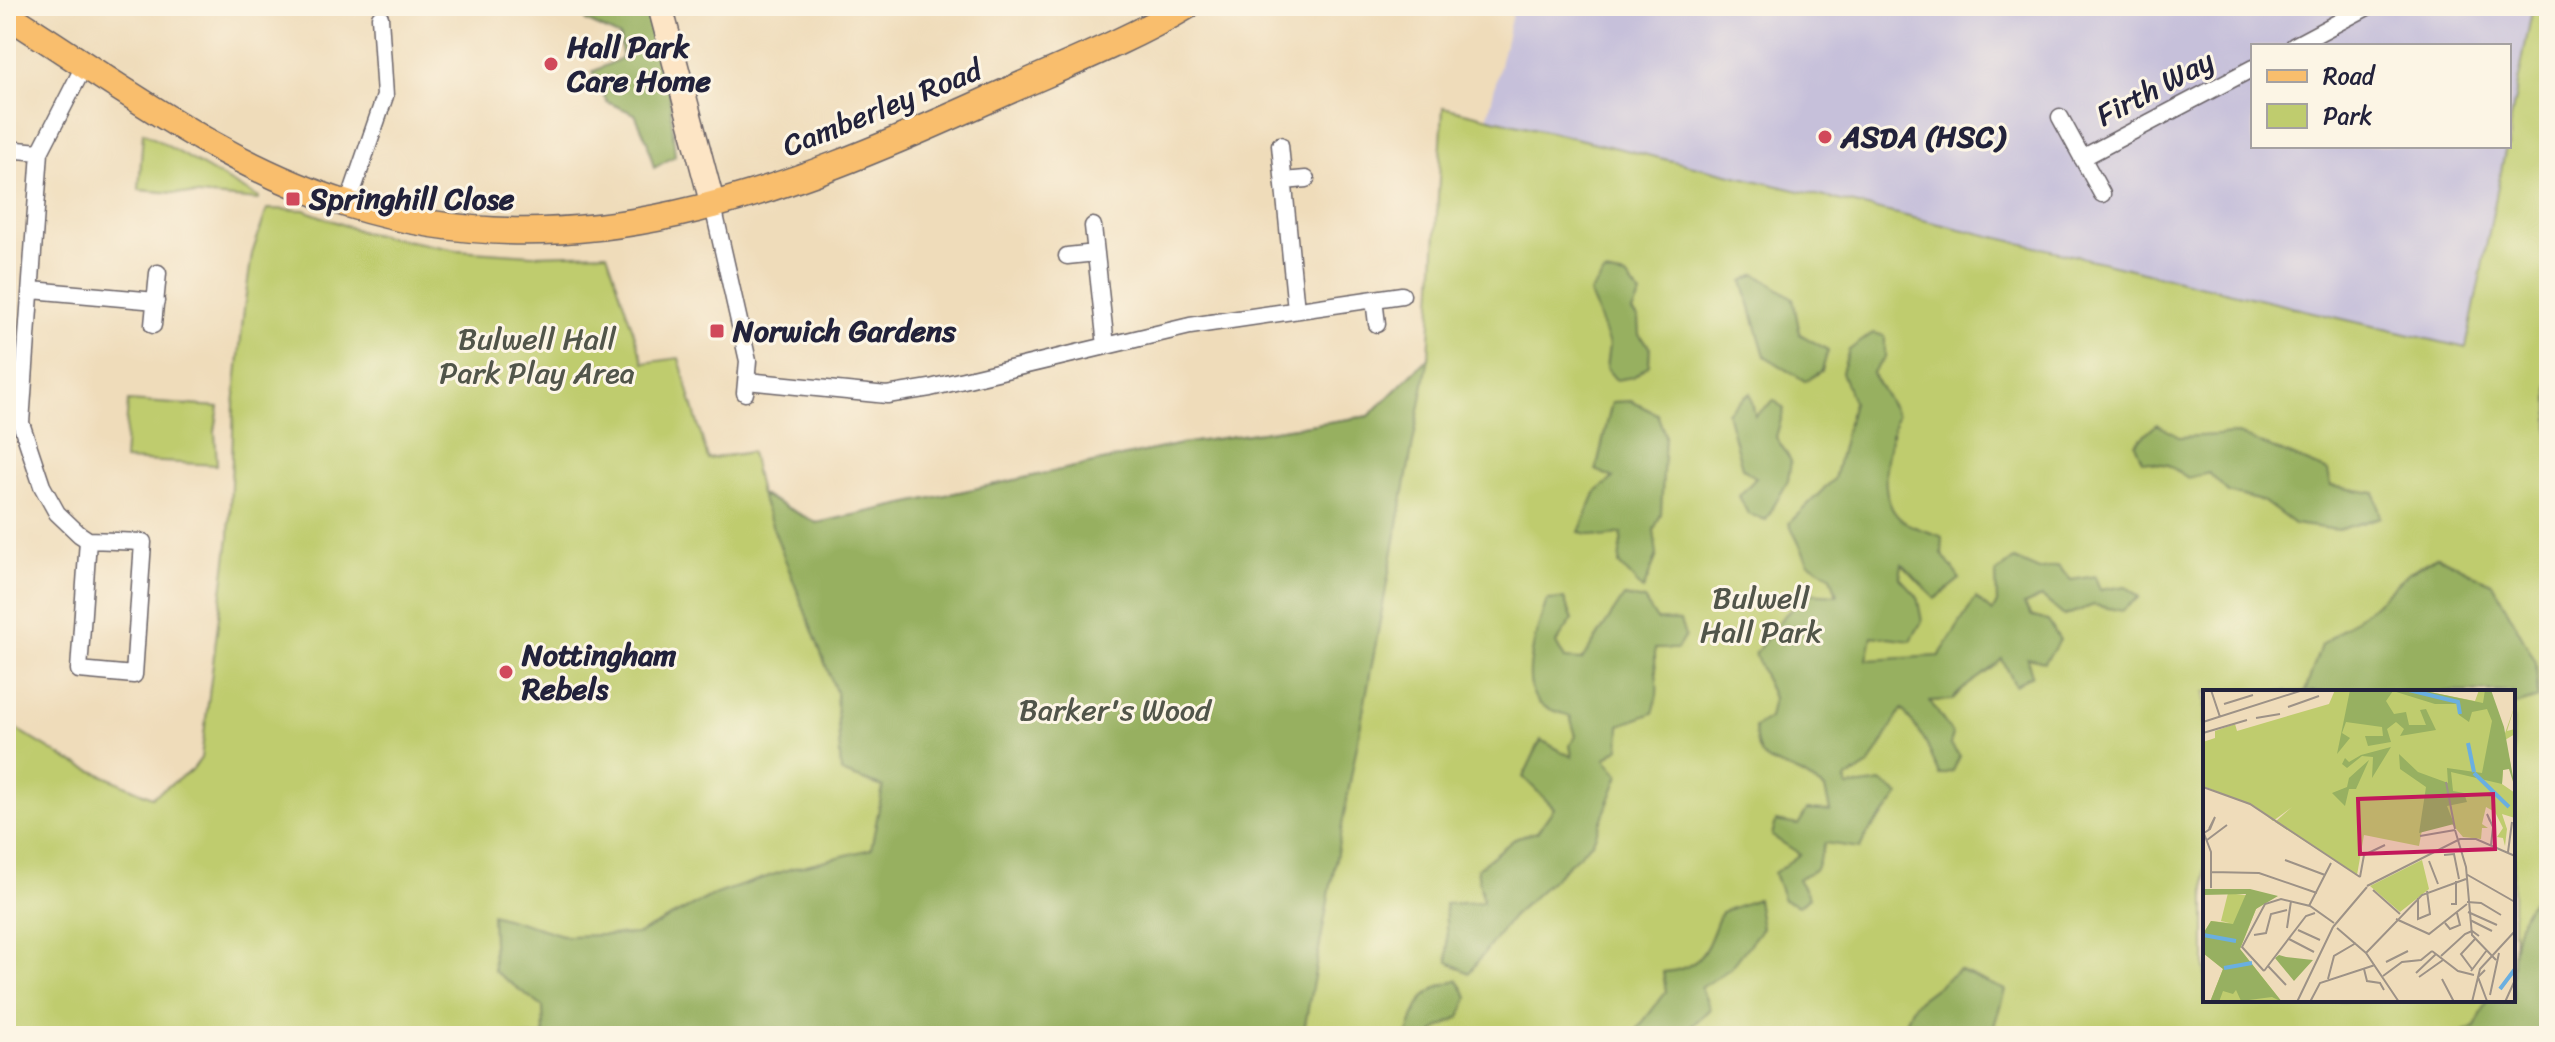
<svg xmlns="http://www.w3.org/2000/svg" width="2555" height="1042" font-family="Sriracha,sans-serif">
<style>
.industrial{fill:#c6c0da}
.green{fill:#bfcc6e;stroke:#707754;stroke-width:2;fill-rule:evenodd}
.forest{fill:#97b061;stroke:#5c694e;stroke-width:2}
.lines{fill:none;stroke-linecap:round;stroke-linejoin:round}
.street-casing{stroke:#6a6367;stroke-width:19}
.secondary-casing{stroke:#6a6367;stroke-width:27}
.primary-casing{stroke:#6a6367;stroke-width:29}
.street{stroke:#fff;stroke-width:16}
.secondary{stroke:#fde5c5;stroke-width:24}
.primary{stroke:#f9be6d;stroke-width:26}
.poi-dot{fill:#d1495b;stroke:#fcf5e5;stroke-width:3}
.labels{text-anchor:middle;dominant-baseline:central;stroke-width:6;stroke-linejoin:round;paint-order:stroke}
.poi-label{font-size:30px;font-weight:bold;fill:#22223b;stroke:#fcf5e5;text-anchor:start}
.street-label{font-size:30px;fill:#22223b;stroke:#fcf5e5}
.park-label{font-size:30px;fill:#51554a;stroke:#fcf5e5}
.inset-river{fill:none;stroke:#6aafe0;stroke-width:4}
.inset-road{fill:none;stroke:#9d9287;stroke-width:2}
.view{fill:#c2185b;fill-opacity:0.15;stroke:#c2185b;stroke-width:4}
.inset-edge{fill:none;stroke:#22223b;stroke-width:4}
</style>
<rect width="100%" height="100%" fill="#fcf5e5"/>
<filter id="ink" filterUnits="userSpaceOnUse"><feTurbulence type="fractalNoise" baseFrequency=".0125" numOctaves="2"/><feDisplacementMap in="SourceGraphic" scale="16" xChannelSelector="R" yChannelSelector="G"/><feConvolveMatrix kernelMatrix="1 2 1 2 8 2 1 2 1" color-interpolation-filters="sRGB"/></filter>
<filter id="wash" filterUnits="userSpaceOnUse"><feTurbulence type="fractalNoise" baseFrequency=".006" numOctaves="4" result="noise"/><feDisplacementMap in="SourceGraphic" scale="32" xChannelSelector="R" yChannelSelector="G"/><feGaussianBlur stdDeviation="1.8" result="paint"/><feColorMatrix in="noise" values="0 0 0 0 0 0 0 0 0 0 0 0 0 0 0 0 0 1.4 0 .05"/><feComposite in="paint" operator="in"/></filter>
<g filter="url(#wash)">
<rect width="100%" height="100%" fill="#efdcba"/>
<path class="industrial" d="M1514,6h1019l-24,123v-83h-256v100h253l-40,202 -979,-228z"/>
<path class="green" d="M2533,6h16v1030h-2543v-313l62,37 84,37 40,-27 9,-12 28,-221 5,-132 10,-97 8,-54 15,-45 37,1 58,22 95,18 75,5 75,-2 37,110 35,-5 29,101 43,-7 9,42 57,29 364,-79 188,-28 60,-59 14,-250 1023,241 40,-202h3v-17zM2205,692h308v308h-308z
M143,132l116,66 -1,2 -119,-10z
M128,401l91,6 -4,24 2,34 -93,-5z"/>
<path class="forest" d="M584,6h63l22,81 6,69 -21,12 -7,-27 -12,-27 -28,-12 -15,-30 30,-14 -2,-21 -34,-16z
M1605,273l21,4 14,18 -8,17 6,6 1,17 11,11 -1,19 -16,12 -17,3 -10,-12 3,-23 -19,-52z
M1756,274l37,24 7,36 28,16 -6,21 -17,10 -40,-25 -22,-75z
M1873,333l12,3v22l-13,15 25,42c-8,29 -24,84 6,106 10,7 28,11 40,16l-1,17 18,25 -25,20 -33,-35 -2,14 17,18 5,25 -11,20 -39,-5 -5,24 72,-4 37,-58 16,14 5,-9 -1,-30 18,-14 25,11 19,-4 13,14 24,-4 5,14 26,-4 13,11 -17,14 -28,-6 -30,11 -22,-19 -18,8 8,11 16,5 12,19 -15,22 -18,-4 5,17 -17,10 -13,-26c-17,18 -33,21 -50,41l-22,1 23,34 -3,10 10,11 -7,15 -13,4 -16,-36 -22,-30 -32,55 -25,16 2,7 35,-5 17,13c-14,23 -29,28 -39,53l-35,-5 -9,26 -18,10 11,18 -10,9 -15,-6 -10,-27 26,-19 -28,-18 4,-15 22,4 9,-15 23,1 -5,-22c-9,-5 -18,-13 -28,-17 -29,-13 -41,-7 -42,-45l14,-9 4,-20 -18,-44 27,-36 26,-25 29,2 -6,-19 -23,-14 -19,-39 45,-44 19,-77 -11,-30 7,-22z
M1429,357l-126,679h-759l-1,-29 -49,-36 -2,-57 74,22 72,-2 73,-38 79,-27 81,-20 12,-62 -42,-15 -5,-80 -76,-198 57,29 364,-79 188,-28z
M1750,393l5,23 19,-16 10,9 -8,28 15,24 -3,20 -22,39 -18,-6 -9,-18 17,-18 -14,-10 -15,-56z
M1631,401l26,13 8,21 -4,79 -7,16 3,25 -14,35 -24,-26 3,-31 -18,4 -25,-5 16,-39 18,-15 -17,-8 16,-68z
M2157,424l22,13 59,-3 90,37 3,15 44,7 6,24 -43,13 -44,-6 -30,-22 -36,-10 -19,-19 -21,5 -20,-13 -26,-4 -7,-17z
M2438,556l55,28 43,78 2,36 -25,8v-14h-208l16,-47 51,-38 37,-35z
M1624,596l20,4 13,20 23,1 5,15 -8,13h-22c-1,28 7,36 -2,64l-33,12 -1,23 -14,11 14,16 -26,67 -81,75 -43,56 -21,-11 -3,-58 38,-2 -6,-33 40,-32 20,-5 17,-24 -31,-31 18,-37 31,17 -2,-12 6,-9 -6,-20c-8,-3 -23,-6 -30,-12 -23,-21 -1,-80 7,-104l17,-1 9,20 -17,24 9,16 17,1z
M2549,877v93l-11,66h-82l19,-9 13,-27h25c0,-63 -4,-72 36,-123z
M1757,899l5,29 -31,40 -30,20 9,21 -29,27h-49l34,-44 -3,-20c42,-3 44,-26 58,-60z
M1959,970l46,20 -14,46h-52l1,-7 -18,1 -3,6h-20l15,-32z
M1458,980l10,17 -8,20 -26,14 -2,5h-25c11,-34 15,-47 51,-56z"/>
</g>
<g filter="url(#ink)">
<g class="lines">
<defs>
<path id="street" d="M2294,46l75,-40
M85,64l-45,88 -19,271 21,63 15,27 22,21 9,6 55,2 -9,133 -55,-5 9,-130
M2060,117l42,77
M1280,145l16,165
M6,149l34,3
M2082,158l171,-90
M1284,181l22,-2
M348,204l37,-108 -5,-79
M713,206l35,155 -3,32
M1093,226l13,120
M1067,256l29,-3
M32,290l124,11
M1374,299l3,25
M153,325l5,-52
M747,381l140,14 43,-7 260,-62 212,-31"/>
<path id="secondary" d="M660,6l53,200"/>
<path id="primary" d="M6,14c110,69 216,151 341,190 229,72 436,-11 643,-105 66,-30 134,-56 197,-93"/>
</defs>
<use href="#street" class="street-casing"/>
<use href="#secondary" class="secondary-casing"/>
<use href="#primary" class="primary-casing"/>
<use href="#street" class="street"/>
<use href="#secondary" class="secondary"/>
<use href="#primary" class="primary"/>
</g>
</g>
<g class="poi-dot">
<circle cx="551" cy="64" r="8"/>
<circle cx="1825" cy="137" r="8"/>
<rect x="285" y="191" width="16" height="16" rx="4"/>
<rect x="709" y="323" width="16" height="16" rx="4"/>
<circle cx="506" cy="672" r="8"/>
</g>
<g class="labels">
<g class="poi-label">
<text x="567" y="47">Hall Park<tspan x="567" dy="34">Care Home</tspan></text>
<text x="1841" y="137">ASDA (HSC)</text>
<text x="309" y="199">Springhill Close</text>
<text x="733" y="331">Norwich Gardens</text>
<text x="522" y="655">Nottingham<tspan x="522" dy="34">Rebels</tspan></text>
</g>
<g class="street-label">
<text transform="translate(2155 88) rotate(-28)">Firth Way</text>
<text transform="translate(882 108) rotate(-22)">Camberley Road</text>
</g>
<g class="park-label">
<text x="537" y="339">Bulwell Hall<tspan x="537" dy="34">Park Play Area</tspan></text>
<text x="1761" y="598">Bulwell<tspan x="1761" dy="34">Hall Park</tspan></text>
<text x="1115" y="710">Barker's Wood</text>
</g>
</g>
<g transform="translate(2203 690)">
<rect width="312" height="312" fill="#efdcba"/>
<path d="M132,0h85l55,11 4,-11h6l19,46 11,-31 -8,26 8,-2v5l-10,6 6,26 -8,4 -1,14 13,9v25l-13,-4 5,15 -2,17 -2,-8 -6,-1 6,-9 -8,-16 -9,-5 -4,17 6,4h-6l-1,11 -18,-2 -12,-14 -29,7 -3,16 -55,-11 -7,40 -82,-53 17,-15 -19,14 -17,-14 -53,-21v-44l12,-4v-7l20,-7 2,7 92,-27zM219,170l7,29 -29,23 -30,-26zM25,203l40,5 -12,11 -16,40 42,53h-72l13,-33 -20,-16v-19l8,-13 19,2 -9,-2z" fill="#bfcc6e"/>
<path d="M147,0h70l63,13 2,-13h6l13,37 11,61 -6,-19 -6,1 -1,14 -51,-12 2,19 11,2 3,9 -20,4 7,18 -35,9 7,-46 -26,-18 -1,-15 19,18 30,11 -1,-15 35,5 10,-52 -5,-12 -15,3 -3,10 -10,-7 -2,-11h-22l-42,-13 -7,10 8,13 12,-2 3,13h17l-6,-15 6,-1 10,21 -36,6 4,-7 -8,-7 -9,7 4,13 -23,4 -3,-10h18l-1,-9 -36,-5 -4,11 8,5 -13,16zM188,57l-19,31 1,-21 -11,-1 -15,12 -5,-4 3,-6 4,4 12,-7zM166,70l-13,29h-7l-4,17 -13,-13 15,-6 2,-9zM0,199h47l28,7 -22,13 -16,40 42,53 -10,-5 -31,4 -5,-11 -3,4 -10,-3 -4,11h-9l13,-33 -20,-16v-19l8,-13 22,3 13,-30 -43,1zM76,265l7,2 27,3 -19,21 -19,-23z" fill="#97b061"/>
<path class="inset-river" d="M206,0l49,12 2,12M265,53l6,29M271,83l35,34M0,245l33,6M21,278l28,-5M297,299l15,-20"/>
<path class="inset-road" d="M8,0l9,27M21,14l29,-9M85,17l31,-11M53,28l24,-4M0,32l100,-32M0,43l44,-13M243,92l9,47M0,97l47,17 110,73M287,131l-3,-7 6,13 -2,18M252,140l11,37 6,68 24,25M0,141l8,21v36M1,143l6,-4 5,-12 -6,12M217,146l35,-6M4,150l20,-15M305,162l4,-30M241,165l10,-1 5,25M82,170l40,15M226,171l9,23M8,182l48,1 58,20M263,184l49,28M157,187l4,-22 21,-10M164,196l93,-47h16l39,17M170,200l27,24M215,208v21l12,-5 -3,-23M264,212l14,1 20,12M248,214h5v-23M106,216l22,-43M265,222l29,13M193,229l33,15 38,-30M267,230l22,11M242,233l5,6 10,-4 -3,-12M130,237l34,-40M84,238l4,-27M134,238l29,25 33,49M95,240l22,10M51,245l12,-2 5,-19 16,-4M86,249l25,13M229,261l26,20 16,4M163,263l56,-58 44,-16M238,266l24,-22 7,-3 7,5M183,272l22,-11M65,276l18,19M161,279l3,12 13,2 4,7M269,279l-11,-15 14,-15M282,280l-7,7 9,24M61,281l-22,-24 23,-43 16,-5 29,7 24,17M61,281l42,-55 9,-3M268,281l16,-21M213,283l20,-19M180,286l19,-14 19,-2 11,-9M216,287l24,-17M125,289l6,-23 22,-13M239,289l12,23M287,305l9,-42M94,312l36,-75M107,312l10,-19 55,-18M269,312l8,-33 35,-38M302,312l10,-22"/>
<path class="view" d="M290,104l2,55 -135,5 -2,-55z"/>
<rect width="312" height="312" class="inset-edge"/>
</g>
<rect width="2555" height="1042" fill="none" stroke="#fcf5e5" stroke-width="32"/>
<rect x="2251" y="44" width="260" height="104" fill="#fcf5e5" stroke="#a5a1a1" stroke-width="2"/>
<rect x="2267" y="70" width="40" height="12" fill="#f9be6d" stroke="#a5a1a1" stroke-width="2"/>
<text x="2323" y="84" font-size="24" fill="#22223b">Road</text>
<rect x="2267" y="104" width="40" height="24" fill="#bfcc6e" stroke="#a5a1a1" stroke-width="2"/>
<text x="2323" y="124" font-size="24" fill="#22223b">Park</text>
</svg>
